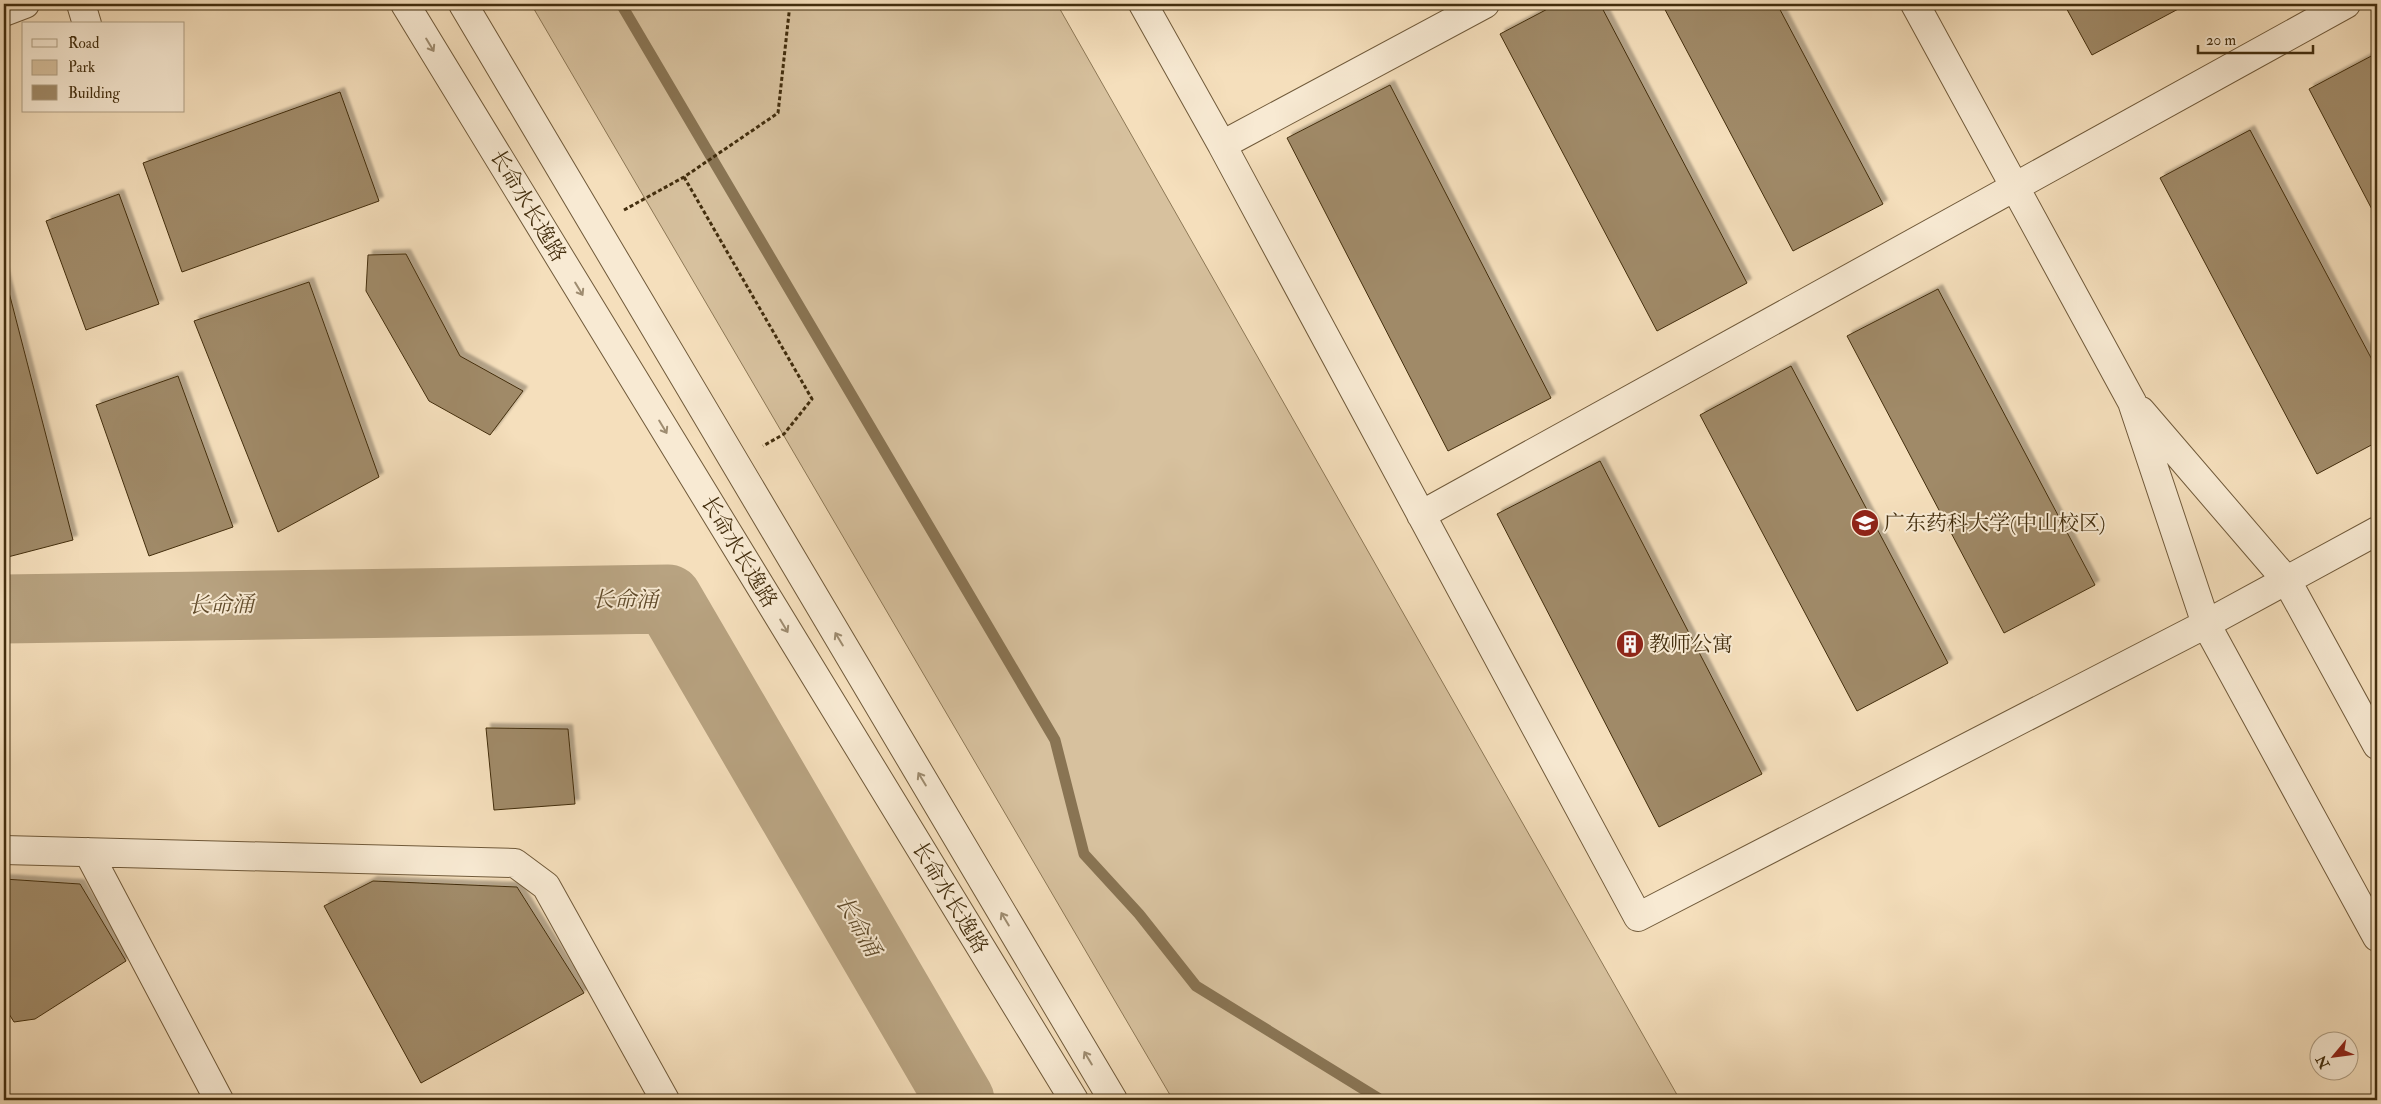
<svg xmlns="http://www.w3.org/2000/svg" width="2381" height="1104" font-family="'IM FELL Double Pica','Noto Serif SC',serif">
<style>
.green{fill:#d7c19e;stroke:#8d7856}
.lines{fill:none;stroke-linecap:round;stroke-linejoin:round}
.stream{stroke:#897453;stroke-width:11}
.river{stroke:#b8a381;stroke-width:69}
.building{fill:#a08a68;stroke:#432e0e;filter:url(#shadow)}
.minor-casing{stroke:#705a3a;stroke-width:30}
.tertiary-casing{stroke:#705a3a;stroke-width:30}
.path{stroke:#432e0e;stroke-width:3;stroke-dasharray:4 2.5;stroke-linecap:butt}
.minor{stroke:#f8ead3;stroke-width:28}
.tertiary{stroke:#f8ead3;stroke-width:28}
.oneway{stroke:#9e8c70}
.labels{text-anchor:middle;dominant-baseline:central;stroke-width:4;stroke-linejoin:round;paint-order:stroke}
.street-label{font-size:21px;fill:#432e0e;stroke:#f8ead3}
.poi-label{font-size:21px;fill:#432e0e;stroke:#f8ead3;text-anchor:start}
.water-label{font-size:22px;font-style:italic;fill:#604b2b;stroke:#f8ead3}
</style>
<defs>
<filter id="shadow"><feDropShadow dx="4.5" dy="-4.5" stdDeviation="1" flood-color="#0004"/></filter>
</defs>
<rect width="100%" height="100%" fill="#f5dfbc"/>
<filter id="stains"><feTurbulence type="fractalNoise" baseFrequency=".004" numOctaves="4"/><feColorMatrix values="0 0 0 0 .2 0 0 0 0 .09 0 0 0 0 .02 0 0 0 .5 -.17"/></filter>
<radialGradient id="worn" r=".72"><stop offset=".6" stop-color="#630" stop-opacity="0"/><stop offset="1" stop-color="#630" stop-opacity=".3"/></radialGradient>
<path class="green" d="M531,4h526l623,1096h-507z"/>
<g class="lines">
<path class="stream" d="M621,4l434,736 29,114 55,60 57,72 185,114"/>
<path class="river" d="M4,609l664,-10 292,501"/>
</g>
<path class="building" d="M1557,4h43l147,279 -90,48 -157,-297z
M1662,4h115l106,200 -90,47z
M2064,4h117l1,3 -90,48z
M2377,53v166l-68,-130z
M1390,85l161,313 -103,53 -161,-313z
M340,92l39,109 -197,71 -39,-109z
M2250,130l127,239v73l-60,32 -157,-296z
M119,194l40,110 -73,26 -40,-109z
M406,254l54,102 63,35 -33,44 -61,-34 -63,-110 2,-36z
M4,273l69,267 -69,18z
M309,282l70,195 -101,55 -84,-211z
M1938,289l157,296 -91,48 -157,-297z
M1791,366l157,297 -91,48 -157,-296z
M178,376l55,151 -84,29 -53,-151z
M1600,461l162,313 -103,53 -162,-313z
M486,728l82,1 7,75 -81,6z
M4,879l76,5 46,77 -91,58 -21,3 -10,-16z
M373,881l144,6 67,106 -163,90 -97,-177z"/>
<g class="lines">
<defs>
<path id="minor" d="M81,4l6,20
M1143,4l79,141
M1485,4l-263,141 416,772 568,-293 171,-93
M1915,4l217,398 74,222 171,313
M2141,411l146,170 90,164
M1421,515l925,-511
M4,850l511,13 31,23 119,214
M88,852l131,248"/>
<path id="tertiary" d="M405,4l669,1096
M463,4l650,1096
M4,12l21,-8"/>
</defs>
<use href="#minor" class="minor-casing"/>
<use href="#tertiary" class="tertiary-casing"/>
<path class="path" d="M684,177l128,222 -28,35 -21,12
M624,210l60,-33 94,-64 12,-109"/>
<use href="#minor" class="minor"/>
<use href="#tertiary" class="tertiary"/>
</g>
<defs><path id="oneway-shaft" d="M-6 0H5M1.5-3L5.5 0L1.5 3" fill="none" stroke-width="1.6" stroke-linecap="round" stroke-linejoin="round" transform="scale(1.25)"/></defs>
<g class="oneway">
<use href="#oneway-shaft" transform="translate(430 45) rotate(59)"/>
<use href="#oneway-shaft" transform="translate(579 289) rotate(59)"/>
<use href="#oneway-shaft" transform="translate(663 427) rotate(59)"/>
<use href="#oneway-shaft" transform="translate(784 626) rotate(59)"/>
<use href="#oneway-shaft" transform="translate(839 639) rotate(-121)"/>
<use href="#oneway-shaft" transform="translate(922 779) rotate(-121)"/>
<use href="#oneway-shaft" transform="translate(1005 919) rotate(-121)"/>
<use href="#oneway-shaft" transform="translate(1088 1058) rotate(-121)"/>
</g>
<defs>
<symbol id="university-disc" viewBox="-11 -11 22 22"><circle r="9.5" fill="#8f2418" stroke="#f8ead3"/><path d="M0-5L7-2L0 1L-7-2ZM-4 1L0 2.5L4 1V4Q0 6-4 4Z" fill="#fff"/></symbol>
<symbol id="building-disc" viewBox="-11 -11 22 22"><circle r="9.5" fill="#8f2418" stroke="#f8ead3"/><path d="M-4-6H4V6H1V3H-1V6H-4ZM-2.5-4.3h1.7v1.8h-1.7ZM.8-4.3h1.7v1.8H.8ZM-2.5-1h1.7V.8h-1.7ZM.8-1h1.7V.8H.8Z" fill="#fff"/></symbol>
</defs>
<g fill-rule="evenodd">
<use href="#university-disc" x="1849" y="507" width="32" height="32"/>
<use href="#building-disc" x="1614" y="628" width="32" height="32"/>
</g>
<g class="labels">
<g class="street-label">
<text transform="translate(528 206) rotate(59)">长命水长逸路</text>
<text transform="translate(739 552) rotate(59)">长命水长逸路</text>
<text transform="translate(950 898) rotate(59)">长命水长逸路</text>
</g>
<g class="poi-label">
<text x="1884" y="523">广东药科大学(中山校区)</text>
<text x="1649" y="644">教师公寓</text>
</g>
<g class="water-label">
<text x="625" y="600">长命涌</text>
<text transform="translate(221 605) rotate(-1)">长命涌</text>
<text transform="translate(858 926) rotate(60)">长命涌</text>
</g>
</g>
<rect width="2381" height="1104" fill="none" stroke="#f5dfbc" stroke-width="20"/>
<rect x="5" y="5" width="2371" height="1094" fill="none" stroke="#432e0e" stroke-width="2.5"/>
<rect x="10" y="10" width="2361" height="1084" fill="none" stroke="#432e0e"/>
<rect x="22" y="22" width="162" height="90" fill="#f8ead3" stroke="#b09f84"/>
<rect x="32" y="39" width="25" height="8" fill="#f8ead3" stroke="#b09f84"/>
<text x="68" y="48" font-size="15" fill="#432e0e">Road</text>
<rect x="32" y="60" width="25" height="15" fill="#d7c19e" stroke="#b09f84"/>
<text x="68" y="72" font-size="15" fill="#432e0e">Park</text>
<rect x="32" y="85" width="25" height="15" fill="#a08a68" stroke="#b09f84"/>
<text x="68" y="98" font-size="15" fill="#432e0e">Building</text>
<g transform="translate(2334 1056) rotate(241)"><circle r="24" fill="#f8ead3" stroke="#b09f84"/>
<path d="M0-4L9 19L0 12L-9 19Z" fill="#8f2418"/>
<text y="-8" font-size="14" font-weight="bold" text-anchor="middle" fill="#432e0e">N</text>
</g>
<path d="M2198 45v8h115v-8" fill="none" stroke="#432e0e" stroke-width="2.5"/>
<text x="2206" y="45" font-size="15" fill="#432e0e" stroke="#f8ead3" stroke-width="4" paint-order="stroke">20 m</text>
<rect width="100%" height="100%" filter="url(#stains)"/>
<rect width="100%" height="100%" fill="url(#worn)"/>
</svg>
